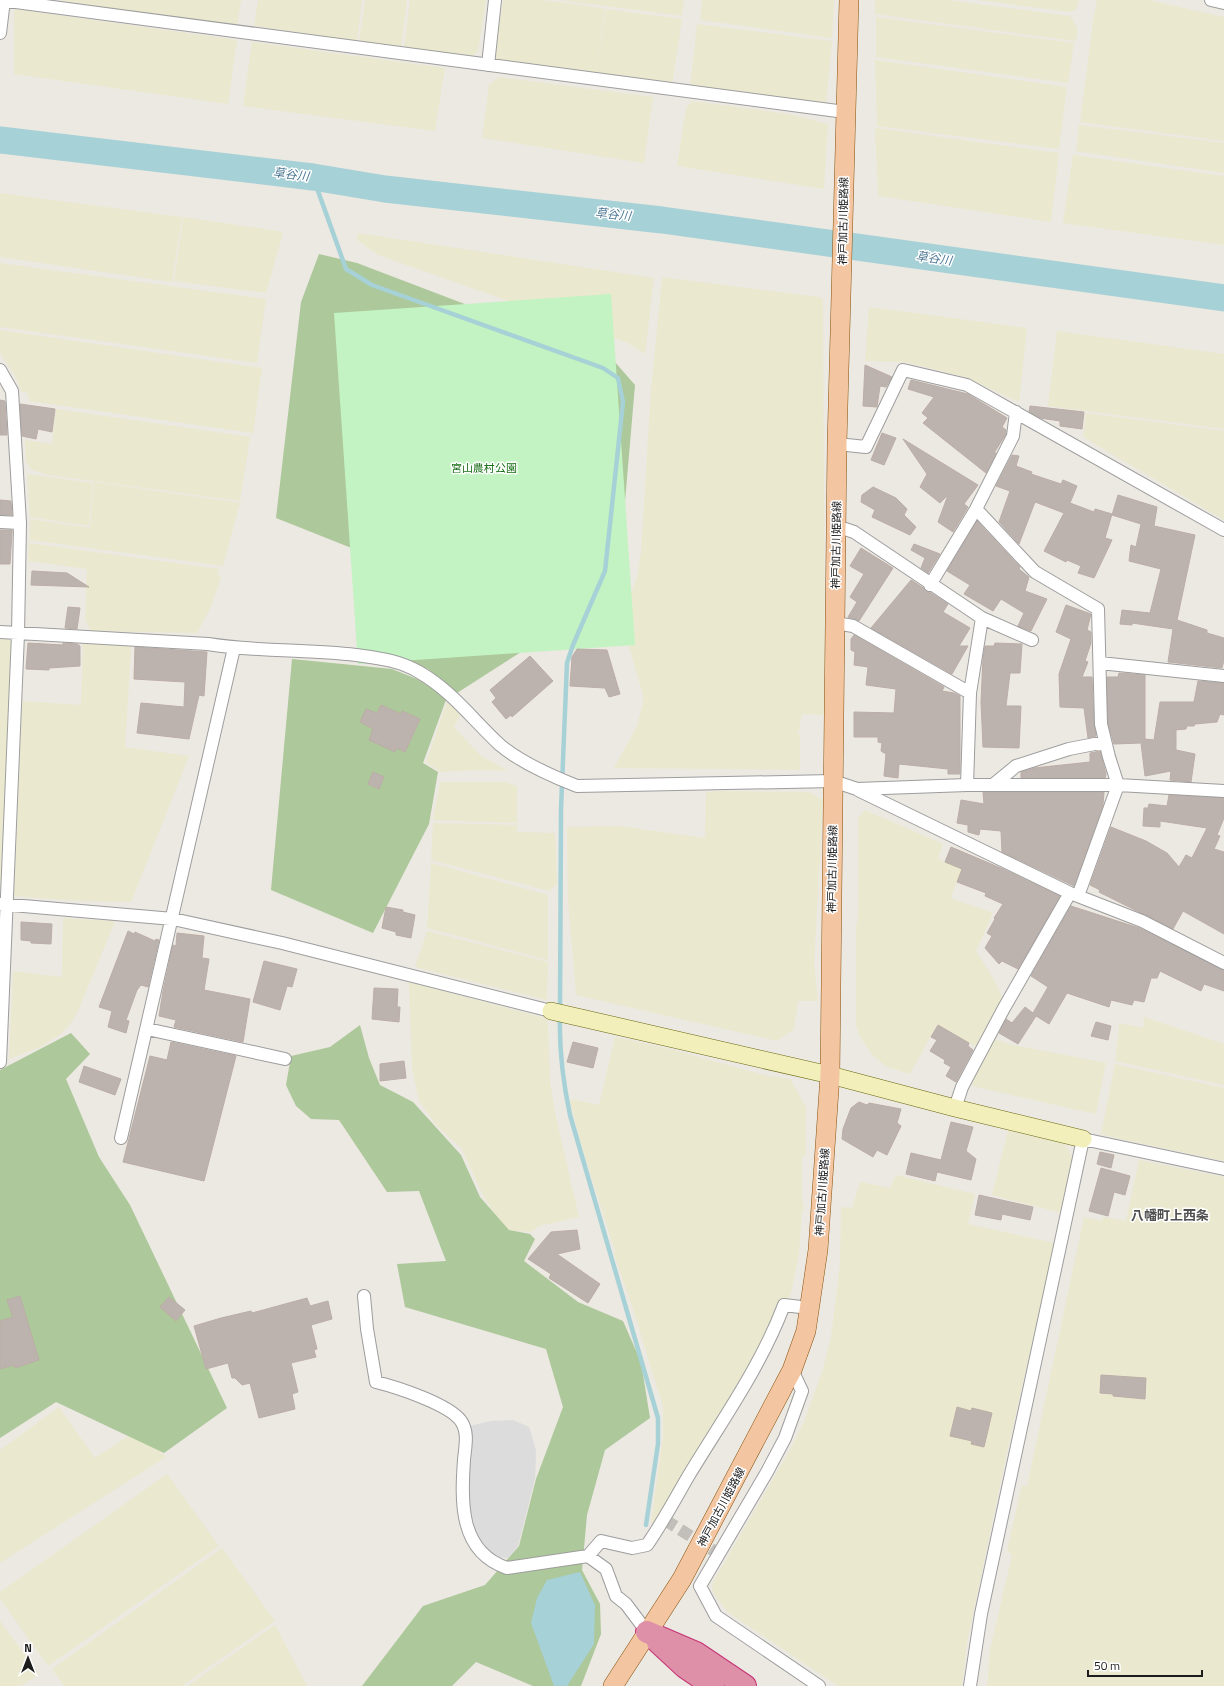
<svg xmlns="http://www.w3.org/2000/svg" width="1224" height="1686" font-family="'Titillium Web','Noto Sans JP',sans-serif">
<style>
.farmland{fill:#eae9cf}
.forest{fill:#adc89a}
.park{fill:#c3f3c2}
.parking{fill:#dcdcdc}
.water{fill:#a6d1d6}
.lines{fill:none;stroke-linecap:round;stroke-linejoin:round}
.stream{stroke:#a6d1d6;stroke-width:4.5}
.river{stroke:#a6d1d6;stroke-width:27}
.building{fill:#bcb3af;stroke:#bcada6}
.street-tunnel{stroke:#c2bfba;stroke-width:12;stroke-dasharray:12 6;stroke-linecap:butt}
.street-casing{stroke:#9d9d9d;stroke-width:14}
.secondary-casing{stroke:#67670e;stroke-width:18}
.primary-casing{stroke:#86510d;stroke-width:20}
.highway-casing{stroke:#c63376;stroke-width:24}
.street{stroke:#fff;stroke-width:12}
.secondary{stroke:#f3efba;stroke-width:17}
.primary{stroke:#f3c6a1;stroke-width:19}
.highway{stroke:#dd90a7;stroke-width:22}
.labels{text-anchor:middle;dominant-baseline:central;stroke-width:3;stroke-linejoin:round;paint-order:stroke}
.street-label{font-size:11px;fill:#1c1c1c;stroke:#fff}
.park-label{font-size:11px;fill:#176e15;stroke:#fff}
.water-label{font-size:12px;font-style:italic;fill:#4c7794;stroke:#fff}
.quarter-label{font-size:13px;font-weight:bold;fill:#4f4f4f;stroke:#fff}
</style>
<rect width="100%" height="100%" fill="#ece8e2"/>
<path class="farmland" d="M58,0h183l-4,27z
M258,0h104l-5,41 -103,-15z
M365,0h42l-6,47 -42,-6z
M410,0h76l-8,51 -7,6 -67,-9z
M503,0h39l40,5 -11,67 -78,-10z
M559,0h125l-2,16z
M702,0h132l-2,38 -132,-18z
M875,0h72l123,16 7,11v10l-2,4 -200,-27z
M978,0h101l-3,10 -6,2z
M1097,0h51l76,17v124l-144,-19 13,-101z
M582,5l23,4 -10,67 -24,-4z
M14,9l223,31 -9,64 -214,-30z
M606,9l76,10 -10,67 -77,-10z
M876,17l198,26 -6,40 -192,-26z
M697,24l135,17 -6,63 -136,-16z
M252,42l193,26 -10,63 -192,-25z
M875,60l192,27 -8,62 -182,-23z
M499,77l154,20 -9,66 -162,-25 7,-53z
M692,101l97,13 39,10 -4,65 -147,-23 9,-58z
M1079,125l145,18v30l-148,-22z
M875,128l184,25 -8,69 -173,-26z
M1073,155l151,21v69l-161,-22z
M0,193l182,24 -10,65 -172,-25z
M183,217l95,14 5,2 -17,60 -92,-12z
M358,233l296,45 -9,76 -17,-11 -250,-88 -22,-16z
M0,263l266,36 -9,64 -257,-36z
M662,277l157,20 4,3 2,415 -23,-1 -4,20h2v36l-186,-2 23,-42 6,-23v-8l-17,-59v-29l11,-29 4,-26 10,-163z
M869,307l158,21 -8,74 -54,-25 -60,-15 -40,-1z
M0,330l262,38 -9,65 -224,-32 -1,-8 -7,-1 -4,-13 -17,-26z
M1057,331l167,23v75l-176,-23z
M56,409l194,28 -10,64 -191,-26 -17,-5 -6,-9 -1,-21 27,4z
M1086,413l138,18v89l-141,-83z
M27,474l66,9 -4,43 -59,-9z
M94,482l146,21 -17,63 -193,-26v-21l60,9z
M29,543l190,26 -1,5 3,4 -11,31 -13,24 -106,-2 -6,-11 2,-51 -59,-8z
M0,637l9,1 2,3 1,22 -8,191 -4,38z
M83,643l47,1 1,4 -6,99 64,9 -58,146 -54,-1 -63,-5 8,-195 59,4z
M448,699l13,15 -7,13 26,28 28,16 -29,-1 -39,2 -14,-10z
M440,782h65l12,4v37l-84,-3z
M718,791l91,1 14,8 -9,165 4,36h-20l-4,28 -17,12 -201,-46 -8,-94 -1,-74 52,-1 86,12 1,-46z
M865,810l78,34 -5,15 24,10 -11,27 2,3 40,14 -17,38 20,32 8,19 -24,47 -43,-24 -27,49 -23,-7 -14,-11 -13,-19 -4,-12v-98l2,-10v-99z
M433,823l84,2v7l38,1 2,51 -8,7 -118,-31z
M431,863l117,32v65l-121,-32z
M63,918l51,3v3l-36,87 -7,12 -10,11 -21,13 -31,12 4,-88 49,6z
M427,931l121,31 -1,38 -132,-33z
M409,982l136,36 3,5 2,59 6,35 23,100 -40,9 -8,6 -28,-2 -21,-37 -20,-44 -26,-24 -17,-24 -7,-32z
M1144,1017l80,27v41l-109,-24 4,-31 -1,-7 25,5z
M615,1037l55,12 98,27 22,3 16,28v47l-4,4v40l2,12 -2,2 -3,41 -7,37 -3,8h-5l-7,6 -9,25 -30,58 -83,137 -4,-2 12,-84v-31l-29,-95 -20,-58 1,-3 -34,-107 -11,-43 2,-2 27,6z
M992,1038l16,6 98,19 -10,51 -124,-28 3,-15z
M1115,1064l109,24v73l-104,-22 -19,-5z
M1008,1130l56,13 2,3 5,9 1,6 -11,52 -69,-18z
M1139,1160l85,17v509h-237l3,-36 22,-95 -5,-5 15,-65 5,1 57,-269 18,4 1,-4 23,4z
M896,1175l79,19 -7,30 87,19 -48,209 -40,191 -5,43h-124l-109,-73 -12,-14 -5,-9 1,-8 78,-134 13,-26 19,-53 8,-32 9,-73 1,-57 11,1 8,-26 30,6z
M59,1407l36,51 41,-27 30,26 -166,106v-113z
M167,1474l52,72 -171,120 -48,-67v-7z
M222,1548l53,73 -93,65h-118l-12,-17z
M0,1621l39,53 -18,12h-21z
M275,1625l32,61h-120z"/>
<path class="forest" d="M319,254l38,9 257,98 21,24 -17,198 -83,60 -78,50 -29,-24 -51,-21 -23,-99 -78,-31 25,-216z
M292,659l100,10 25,10 30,18 -24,66 15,9 -9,52 -56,109 -102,-43z
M360,1025l9,33 11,27 33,17 48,53 19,42 29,33 21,4 5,5 -11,22 54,41 45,19 18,41 9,56 -45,32 -18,65 -5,55 18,34 1,30 -20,52h-48l-57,-24 -24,24h-90l61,-80 62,-21 34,-39 17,-67 27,-72 -17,-58 -141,-42 -8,-43 49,-3 -27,-70 -32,1 -48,-72 -28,-1 -15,-13 -10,-21 5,-29 39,-9z
M71,1033l19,21 -24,25 33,78 31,48 97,203 -63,45 -108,-51 -56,36v-368z"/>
<path class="park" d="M611,294l24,351 -277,19 -24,-351z"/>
<path class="parking" d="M513,1420l16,7 7,23 -1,29 -17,67 -10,12 -15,-1 -21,-24 -4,-26 -1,-37 3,-44 21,-5z"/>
<path class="water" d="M580,1572l15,33 -1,39 -27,42h-13l-23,-63 6,-25 10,-18z"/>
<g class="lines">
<path class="stream" d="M313,177l33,92 26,16 231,83 15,10 5,24 -18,169 -32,74 -6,18 -6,146 -1,200
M560,1016c-1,34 3,66 10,99l88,303v26l-12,81"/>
<path class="river" d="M0,140l313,37 72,12 277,31 562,78"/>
</g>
<path class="building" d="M865,365l27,12 -6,10 -6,-1 -3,21 -14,-1z
M911,380l57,14 39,24 -5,9 4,3v4l-12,19h2l-10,20 -63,-50 5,-5 -6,-5 12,-16 -26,-8z
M0,400l5,1 2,34h-7z
M20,404l35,5 -3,23 -14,-3 -2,10 -14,-3z
M1030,406l54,6 -2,17 -22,-3v-5l-20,-3 -11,-6z
M882,433l14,5 -12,27 -13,-5z
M903,439l75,46 -14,19 4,3 -15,25 -15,-10 10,-27 -8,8 -20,-16 7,-13z
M1012,455l7,1 -3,10 16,6 -1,2 30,10 2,-4 14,6 -7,17 24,9 1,-3 17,5 -7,24 7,2 -18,38 -16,-5 3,-7 -14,-6 -1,2 -22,-11 20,-38 -29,-11 -16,42 -20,-22 11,-31 -14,-5z
M873,487l23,11 11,11 -3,6 12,12 -6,8 -38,-18 3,-7 -14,-8 1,-7z
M1118,495l39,12 -3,19 41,9 -18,85 30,10v3l17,5v22l-2,8 -54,-6 5,-33 -41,-6v2l-12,-1 2,-14 28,3 11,-44 -32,-8 2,-16 5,2 5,-23 -29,-9z
M0,500l11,1 1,14h-12z
M977,521l43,46 -1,2 10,8 -4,14 22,8 -16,32 -13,-5 6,-13 -23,-14 -8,12 -29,-17 6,-9 -23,-14z
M0,530h12v2l-2,32h-10z
M914,544l26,10 -12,19 -7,-5 4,-10 -14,-8z
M861,548l32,20 -34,53 -11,-4 9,-15 -7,-5 14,-23 -14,-8z
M32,571l35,2 22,14 -58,-2z
M911,580l37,24 -5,8 27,16 -11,18h9l-16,28 -81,-46z
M1066,605l25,9 -4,16 4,2v11l-6,18 3,1 -6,15h10l2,47 2,12 -8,2 -4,-30 -24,-1 -1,-33 12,-35 -15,-7z
M68,607l12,1 -3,21 -12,-1z
M854,635l90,52 -2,4 12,2 6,3v78h-12v-5l-49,-5 -1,14 -14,-2 2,-22 -5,-3 1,-8 -4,-1v-5h-24v-25l40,1 2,-24 -30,-4 2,-18 -14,-2 1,-13 -4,-2v-11z
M28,643l35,2v-2l14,1 3,2v20l-31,2v2l-23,-1z
M995,643l27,1 -2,29h-10l-4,33h15l-2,42 -36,-1 -2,-45 2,-44 2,-12h9z
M135,647l72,5 -3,44 -5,-1 -10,44 -52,-6 4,-30 43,4 1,-25 -51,-3z
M577,649l30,1 13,44 -11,3 -4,-9 -35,-2 2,-29z
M530,656l23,25 -41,36 -1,-2 -5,4 -14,-17 4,-4 -6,-8z
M1119,673l26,2v64l9,1 6,-38h34l4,-21 26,2v32l-4,-1 -3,8 -22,2 -1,2h-7l-1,3 -10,1v20l19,4 -4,28 -21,-2 1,-9 -26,5 -4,-33 -27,1 -6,-21 -1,-46h11z
M381,705l20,9 1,-3 18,8 -15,33 -8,-4 -2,4 -26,-12 4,-11 -13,-7 6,-13 11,4z
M1100,751l6,23 -1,4h-84v-6l13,-4 56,-6v-9z
M373,772l11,5 -5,12 -11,-5z
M983,792h121l-1,13 -29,81 -72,-34 -1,-21 -21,-2 -1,6 -11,-3v-7l-11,-2 4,-23 23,4z
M1169,795l55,3v20l-7,17 3,1 -6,13 10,3v82l-41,-23 -10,18 -74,-37 1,-2 -10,-5 21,-58 35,14 21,12 12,14 7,-12 6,3 15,-30 -47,-7v6l-17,-1 1,-18h4l1,-4 18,2z
M951,847l52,22 57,27 -42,73 -16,-8 -3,3 -14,-16 7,-12 -5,-3 8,-14 -1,-1 9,-14 -18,-8 1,-3 -29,-11 5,-13 -17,-7z
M1071,906l68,22 85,42v21l-20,-7 -3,7 -41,-20 -3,7h-6l-7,24 -10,-2 -2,5 -21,-5 -2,7 -42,-14 -18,31 -13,-8 -18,28 -19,-11 7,-14 6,4 13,-16 8,6 15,-26 -17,-11z
M386,907l17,3v2l12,3 -4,23 -15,-3v-3l-14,-4z
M21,922l31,2 -1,20 -20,-1v-2l-10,-1z
M128,931l6,3 1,-2 20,9 1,-2 3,1 -11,47 -7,-2 -4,5 -11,30 3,1 -3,12 -18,-6 4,-16 -13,-4z
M177,933l27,3 -2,22 7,1 -5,31 46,9 -7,43 -69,-15 2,-7 -17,-4 4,-25 10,-46 3,1z
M264,961l33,8 -5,18 -5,-1 -7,24 -27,-8z
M374,988l24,1 -1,18h3l-1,15 -27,-3z
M1096,1022l15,4 -3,14 -17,-4z
M938,1025l31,18 -1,3 5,4 -17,32 -10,-6 5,-9 -7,-4 1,-3 -15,-9 7,-11 -6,-3z
M171,1042l65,14 -32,125 -81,-19 27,-106 17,4z
M573,1042l25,6 -5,20 -26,-6z
M404,1061l2,17 -26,3v-17z
M84,1066l37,13 -6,16 -36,-13z
M859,1102l8,3 2,-2 32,6 -4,14 4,3 -14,29 -10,-5 -4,7 -31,-18 1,-10 8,-21z
M951,1122l22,5 -7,24 10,8 -5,21 -34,-8 -2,9 -29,-7 5,-21 30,7z
M1100,1152l14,3 -3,13 -14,-4z
M1101,1168l29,8 -5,19 -11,-3 -6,24 -19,-5z
M979,1195l54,12 -3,13 -28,-6 -1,6 -26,-5z
M577,1230l3,19 -23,5 43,30 -12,19 -39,-25 2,-4 -23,-15 23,-27z
M20,1296l19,64 -24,8 -1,-3 -14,4v-48l13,-4 -6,-17z
M169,1297l16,13 -9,11 -16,-14z
M307,1298l3,8 18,-5 4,18 -21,6 6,24 -3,1 2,7 -25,6 7,29 -6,2 3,15 -36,9 -9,-35 -8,2 -7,-7h-3l-4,-15 -22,6 -12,-43 27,-8 30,-7 1,2z
M1101,1375l45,3 -1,21 -32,-3v-2l-13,-1z
M957,1407l14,4 1,-3 20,5 -8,34 -13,-3 1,-3 -22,-5z"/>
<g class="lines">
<path class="street-tunnel" d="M665,1520l54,34"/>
<defs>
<path id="street" d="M0,0l845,112
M1211,0l13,3
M0,33l4,-33
M488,65l7,-65
M0,370l12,21 8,132 -2,111 -18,428
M1016,412l-3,24 -37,73 59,63 63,37 3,115 8,33 9,28 -40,111
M837,444l29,3 37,-77 64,15 257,145
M0,522l20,1
M836,526l18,6 128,86 50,22
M930,585l46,-76
M836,623l17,3 117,67
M0,632l208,12c49,8 98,5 148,11 22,3 43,5 63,17 33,19 54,48 81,73 19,16 54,32 77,41l256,-5 24,8 110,-4h151l106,6
M1100,663l124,13
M967,785l3,-92 12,-75
M993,785l23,-19 53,-17 36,-7
M858,790l212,103 72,28 82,42
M0,904l173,15 109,24 269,68
M147,1029l138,30
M955,1108l7,-21 42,-79 66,-115
M121,1138l113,-490
M364,1296l3,33 9,53c20,5 73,22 85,39 8,12 4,26 3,39 -3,41 -5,92 43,108l81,-12 13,-15 31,7 15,-3c16,-23 28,-46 42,-70 34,-56 72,-109 95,-170l25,3
M792,1370l10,21 -17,47 -18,34 -67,114 16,30 103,70
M588,1556l18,13 10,27 10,8 21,28
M970,1686l11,-72 102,-475 141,30"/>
<path id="secondary" d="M551,1011l279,64 125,33 128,31"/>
<path id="primary" d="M613,1686l69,-107 110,-209 14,-39 12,-81 12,-175 7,-631 12,-444"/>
<path id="highway" d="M647,1632l49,21 49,33
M658,1642l27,25 28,19"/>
</defs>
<use href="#street" class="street-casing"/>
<use href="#secondary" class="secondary-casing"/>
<use href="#primary" class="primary-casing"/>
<use href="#highway" class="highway-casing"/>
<use href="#street" class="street"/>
<use href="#secondary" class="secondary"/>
<use href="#primary" class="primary"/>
<use href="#highway" class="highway"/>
</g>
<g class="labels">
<g class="street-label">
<text transform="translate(843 221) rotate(-89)">神戸加古川姫路線</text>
<text transform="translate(836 545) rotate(-89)">神戸加古川姫路線</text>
<text transform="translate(832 869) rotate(-89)">神戸加古川姫路線</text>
<text transform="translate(822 1192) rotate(-86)">神戸加古川姫路線</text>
<text transform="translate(721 1507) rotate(-62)">神戸加古川姫路線</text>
</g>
<g class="park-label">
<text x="484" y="468">宮山農村公園</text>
</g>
<g class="water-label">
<text transform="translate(291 174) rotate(7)">草谷川</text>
<text transform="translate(613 214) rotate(6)">草谷川</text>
<text transform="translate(934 258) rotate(8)">草谷川</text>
</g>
<g class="quarter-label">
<text x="1170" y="1215">八幡町上西条</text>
</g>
</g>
<g transform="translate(28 1658)" stroke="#ffffff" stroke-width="3" paint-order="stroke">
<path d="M0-3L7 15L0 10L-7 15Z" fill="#1c1c1c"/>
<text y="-6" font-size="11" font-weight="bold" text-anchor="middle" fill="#1c1c1c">N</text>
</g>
<path d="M1088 1670v6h114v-6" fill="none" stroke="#1c1c1c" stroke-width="2"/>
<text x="1094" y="1670" font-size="12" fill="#1c1c1c" stroke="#ffffff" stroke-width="3" paint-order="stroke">50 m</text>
</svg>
